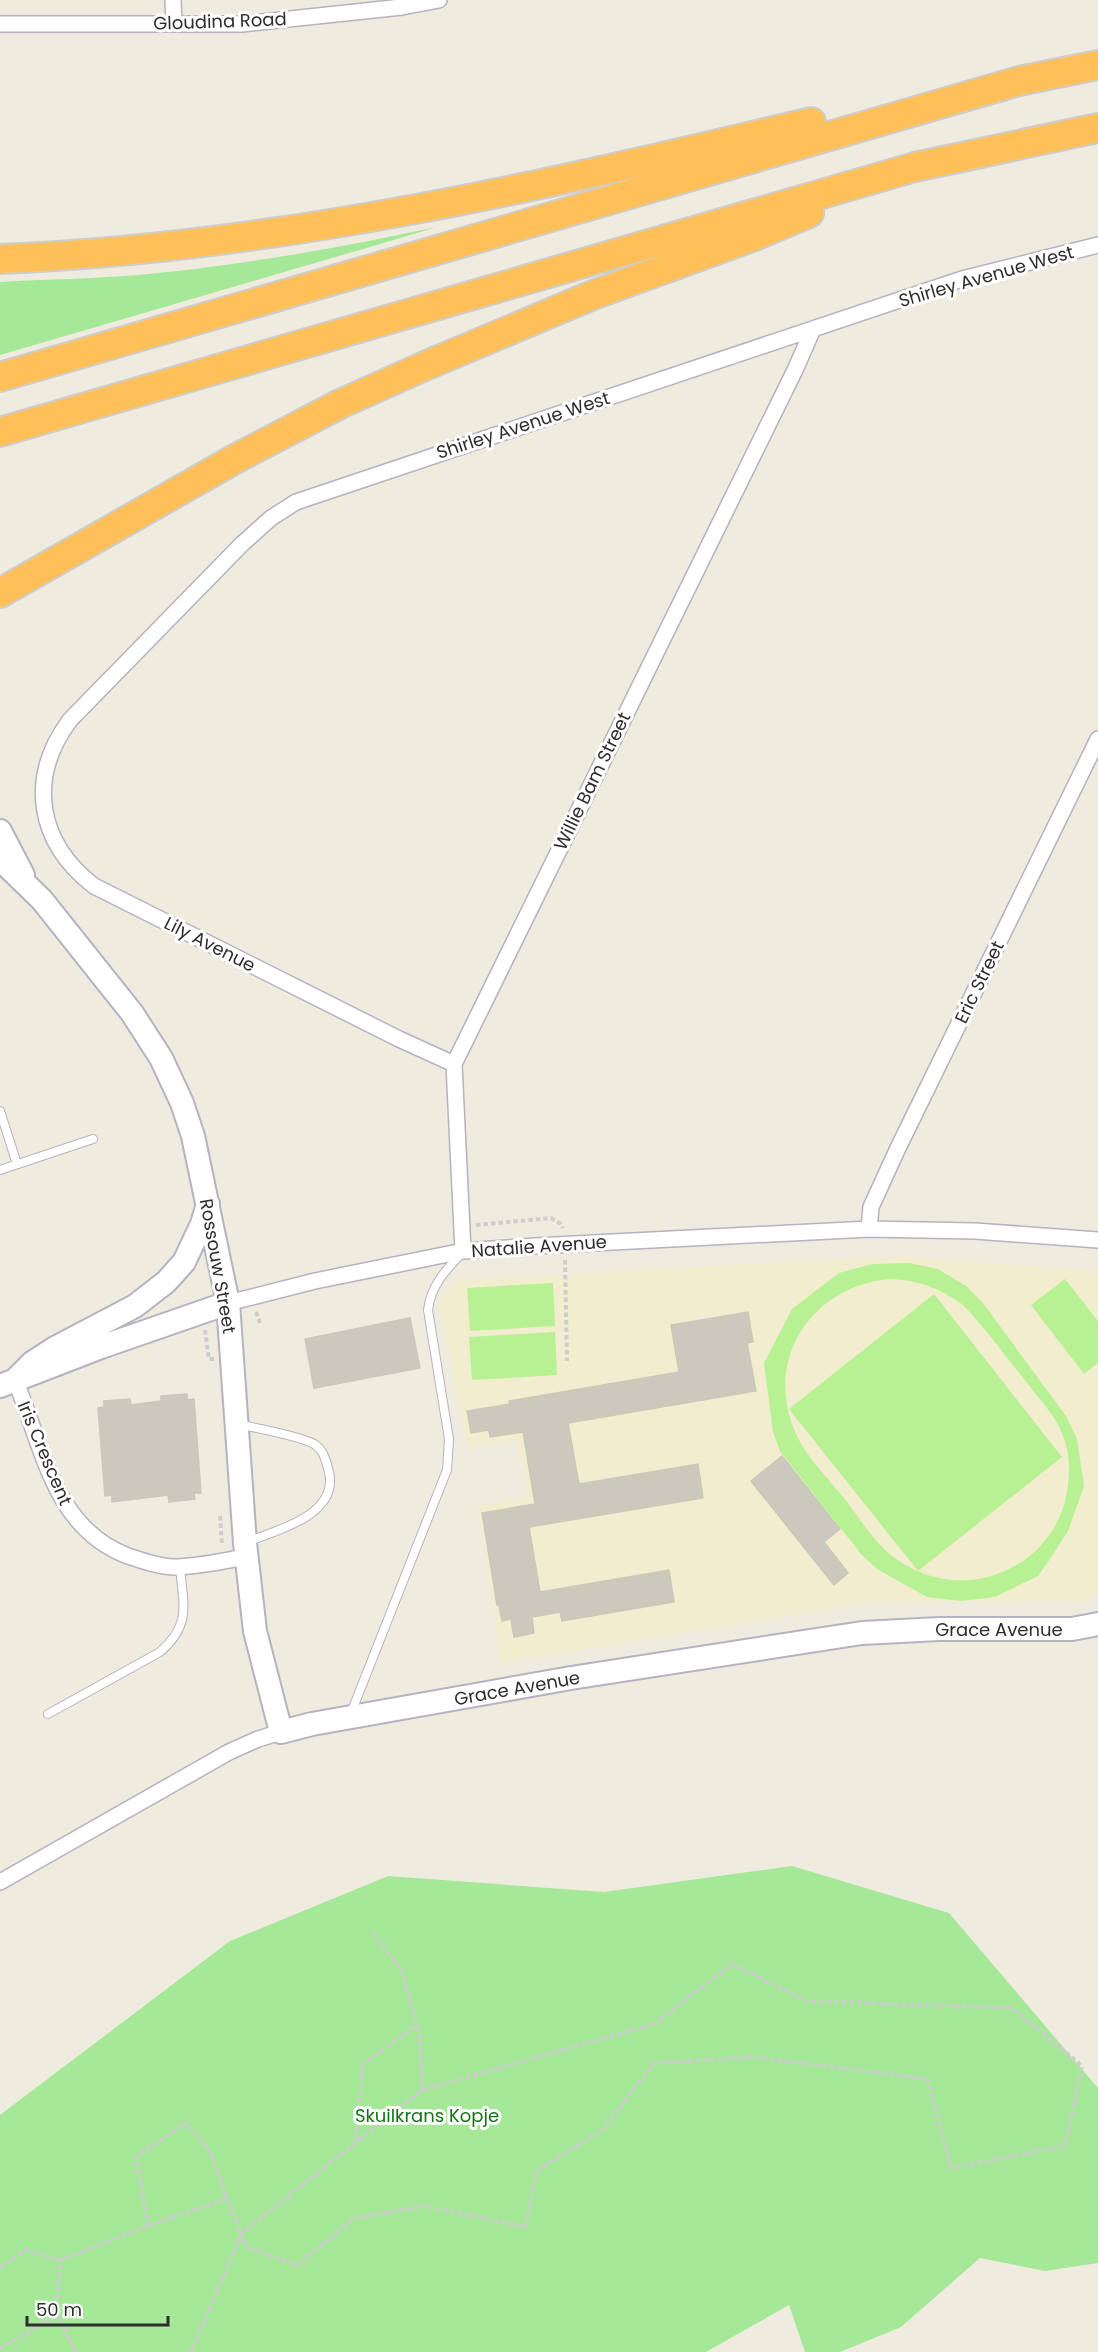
<svg xmlns="http://www.w3.org/2000/svg" width="1098" height="2352" font-family="Poppins,sans-serif">
<style>
.education{fill:#f2edce}
.green{fill:#a5e998}
.pitch{fill:#b8f193;fill-rule:evenodd}
.building{fill:#cbc9bd;stroke:#cbc8b8;stroke-width:1.5}
.lines{fill:none;stroke-linecap:round;stroke-linejoin:round}
.lane-casing{stroke:#b3b3c1;stroke-width:10}
.street-casing{stroke:#b3b3c1;stroke-width:18}
.secondary-casing{stroke:#b3b3c1;stroke-width:26}
.highway-casing{stroke:#cdcdcd;stroke-width:32}
.path{stroke:#cdcdcd;stroke-width:4;stroke-dasharray:4.5 3;stroke-linecap:butt}
.lane{stroke:#fff;stroke-width:8}
.street{stroke:#fff;stroke-width:15}
.secondary{stroke:#fff;stroke-width:22}
.highway{stroke:#ffc05a;stroke-width:28}
.labels{text-anchor:middle;dominant-baseline:central;stroke-width:6;stroke-linejoin:round;paint-order:stroke}
.street-label{font-size:18px;fill:#2d2d2d;stroke:#fff}
.park-label{font-size:18px;fill:#177215;stroke:#fff}
</style>
<rect width="100%" height="100%" fill="#efebdf"/>
<path class="education" d="M897,1256l201,15v321l-10,9 -217,1 -370,61 -23,-157 50,-9 -11,-57 -50,7 -28,-145 17,-22z"/>
<path class="green" d="M437,227l-57,17 -380,111v-73c46,-3 92,-3 138,-7 100,-9 200,-27 299,-48z
M792,1866l157,47 149,175v175l-53,8 -65,-13 -79,69 -61,25h-35l-16,-47 -83,47h-706v-237l230,-174 158,-65 216,16z"/>
<path class="pitch" d="M909,1263l29,6 28,17 17,17 83,113 11,23 7,47 -16,45 -20,31 -10,14 -43,21 -34,4 -34,-4 -50,-28 -16,-15 -81,-103 -7,-19 -9,-69 28,-54 47,-36 33,-9zM890,1279c28,1 50,9 73,26 22,23 41,49 61,74 14,19 33,37 40,60 7,19 6,38 2,58 -7,32 -28,58 -57,72 -44,22 -95,11 -129,-24 -13,-14 -24,-32 -36,-47 -17,-21 -40,-43 -50,-69 -30,-73 21,-144 96,-150z
M1065,1279l33,42v42l-14,11 -53,-69z
M553,1283l2,43 -85,5 -3,-43z
M934,1294l128,163 -144,114 -129,-162z
M555,1332l2,43 -85,5 -3,-43z"/>
<path class="building" d="M748,1312l5,30 -6,1 9,48 -188,32 11,61 119,-20 5,34 -174,29 11,65 129,-22 5,32 -112,19 -2,-9 -28,5 2,16 -20,4 -3,-18 -9,2 -3,-16h-2l-15,-92 53,-9 -12,-72 -33,5 -1,-7 -18,3 -4,-22 43,-7 -1,-3 170,-29 -8,-47z
M410,1318l10,50 -106,20 -9,-49z
M187,1394v6l7,-1 7,94h-7l1,6 -26,3 -1,-7 -56,7v-7l-7,1 -7,-88 6,-1v-6l26,-2 1,6 30,-4v-5z
M782,1456l58,73 -16,13 24,31 -14,12 -83,-104z"/>
<g class="lines">
<defs>
<path id="lane" d="M0,1111l17,53
M0,1170l93,-31
M238,1424c17,4 63,12 76,20 10,6 12,17 15,28 10,43 -53,59 -83,70
M351,1713l96,-243 2,-31 -21,-129c3,-24 16,-38 32,-55
M48,1714l112,-62c32,-28 23,-47 20,-85"/>
<path id="street" d="M173,0l1,24
M0,24h242l160,-17 37,-7
M454,1064l-55,-25 -305,-153c-57,-44 -67,-108 -24,-166l172,-176 29,-26 25,-16 666,-223 136,-34
M869,1229l2,-22 27,-59 200,-409
M463,1251l-9,-187 341,-694 18,-41
M228,1303l87,-22 148,-30 72,-5 334,-17 106,2 123,9
M15,1380c28,66 38,148 113,176 15,5 29,10 45,11 24,0 49,-6 73,-10
M0,1882l229,-130 29,-13 23,-7"/>
<path id="secondary" d="M0,831l23,44
M0,859l42,41 90,113 29,45 21,45 11,33 35,167 17,240 10,88 26,101 31,-8 259,-46 291,-45 77,-4h133l26,-5
M15,1380l17,-17 23,-15 80,-42 31,-24 18,-20 18,-38 6,-20
M0,1386l101,-39 127,-44"/>
<path id="highway" d="M0,259c275,-11 544,-73 811,-137
M0,377l1019,-296 79,-16
M0,432l915,-265 183,-39
M0,593l235,-134 105,-55 87,-39 166,-70 159,-58 57,-24"/>
</defs>
<use href="#lane" class="lane-casing"/>
<use href="#street" class="street-casing"/>
<use href="#secondary" class="secondary-casing"/>
<use href="#highway" class="highway-casing"/>
<path class="path" d="M476,1225l75,-7 10,6 2,4
M565,1260l2,101
M256,1312l4,11
M205,1330l4,29h5
M220,1516l2,29
M373,1933l29,38 18,66 2,53
M356,2140l7,-76 54,-39
M0,2268l25,-18 35,10
M57,2315l19,37
M0,2349l57,-34 3,-55 88,-34
M191,2352l51,-119 180,-143 232,-66 78,-60 75,37 205,7 70,58 -17,80 -114,22 -24,-89 -173,-22 -100,6 -52,68 -65,39 -12,57 -100,-21 -70,12 -58,47 -51,-18 -37,-98 -23,-26 -50,34 12,69 80,-28"/>
<use href="#lane" class="lane"/>
<use href="#street" class="street"/>
<use href="#secondary" class="secondary"/>
<use href="#highway" class="highway"/>
</g>
<g class="labels">
<g class="street-label">
<text transform="translate(220 21) rotate(-2)">Gloudina Road</text>
<text transform="translate(986 276) rotate(-16)">Shirley Avenue West</text>
<text transform="translate(523 425) rotate(-18)">Shirley Avenue West</text>
<text transform="translate(592 781) rotate(-64)">Willie Bam Street</text>
<text transform="translate(210 944) rotate(27)">Lily Avenue</text>
<text transform="translate(979 982) rotate(-64)">Eric Street</text>
<text transform="translate(539 1246) rotate(-4)">Natalie Avenue</text>
<text transform="translate(218 1266) rotate(80)">Rossouw Street</text>
<text transform="translate(45 1453) rotate(67)">Iris Crescent</text>
<text x="999" y="1629">Grace Avenue</text>
<text transform="translate(517 1688) rotate(-10)">Grace Avenue</text>
</g>
<g class="park-label">
<text x="427" y="2115">Skuilkrans Kopje</text>
</g>
</g>
<path d="M27 2316v9h141v-9" fill="none" stroke="#2d2d2d" stroke-width="3"/>
<text x="36" y="2316" font-size="18" fill="#2d2d2d" stroke="#ffffff" stroke-width="4.5" paint-order="stroke">50 m</text>
</svg>
